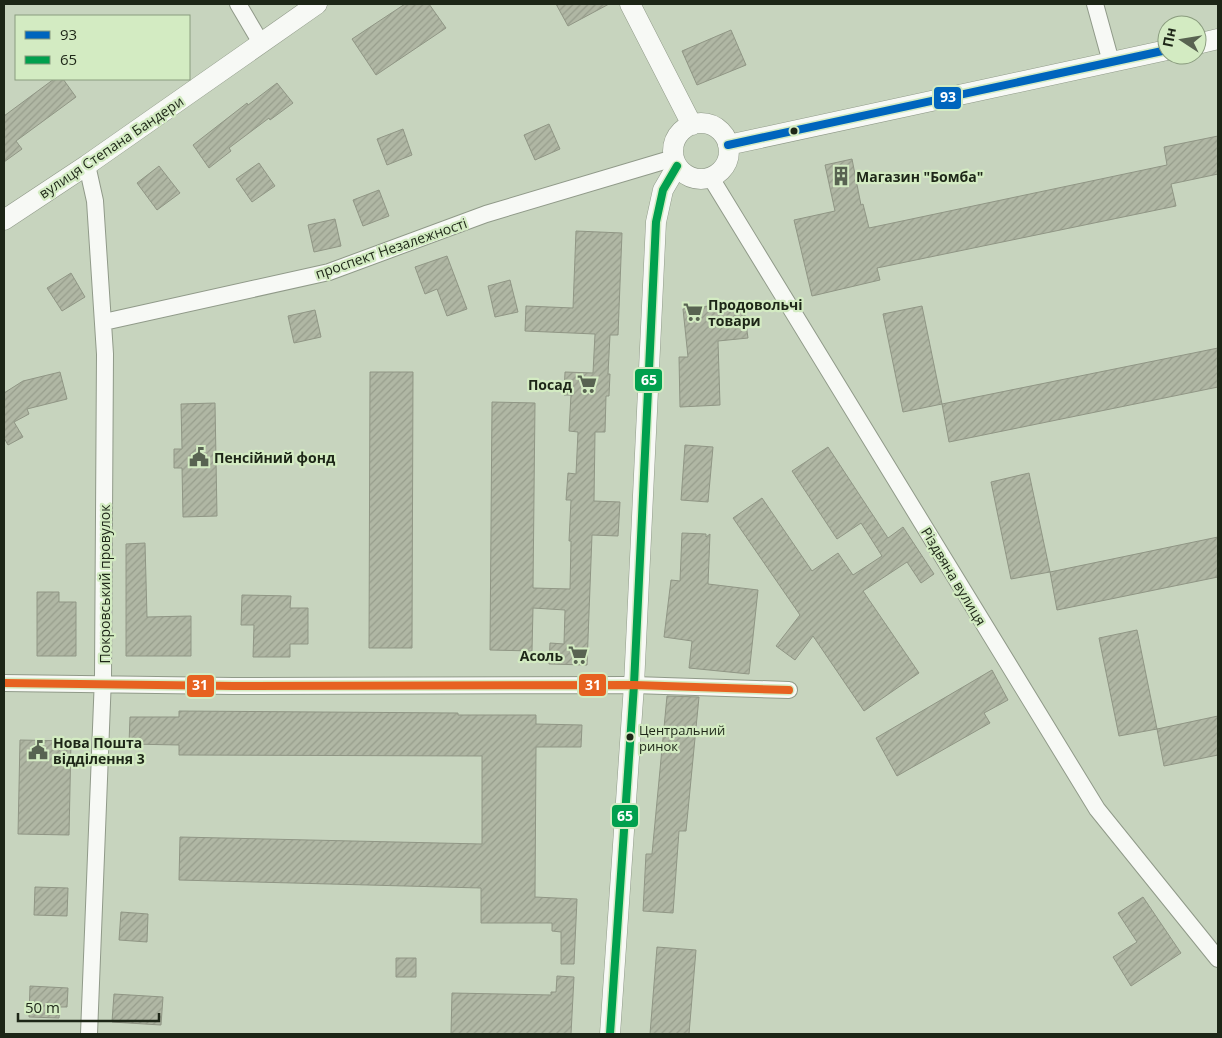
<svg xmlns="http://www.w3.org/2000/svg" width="1222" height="1038" font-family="'Open Sans',sans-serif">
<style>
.building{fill:url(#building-hatch);stroke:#909685}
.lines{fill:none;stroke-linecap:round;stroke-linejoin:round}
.minor-casing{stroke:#909a89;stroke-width:18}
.tertiary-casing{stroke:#909a89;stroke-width:21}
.minor{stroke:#f7f9f5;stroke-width:16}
.tertiary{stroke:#f7f9f5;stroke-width:20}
.bus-1-casing{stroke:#d3ebc2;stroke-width:11}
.bus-2-casing{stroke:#d3ebc2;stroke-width:11}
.bus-3-casing{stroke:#d3ebc2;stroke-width:11}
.bus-1{stroke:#0065bd;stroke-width:8}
.bus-2{stroke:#01a04e;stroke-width:8}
.bus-3{stroke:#e76221;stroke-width:8}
.bus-dot{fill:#1d2617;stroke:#d3ebc2;stroke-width:2}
.labels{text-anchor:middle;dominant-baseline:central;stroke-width:4.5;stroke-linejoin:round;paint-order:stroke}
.bus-label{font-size:13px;fill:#1d2617;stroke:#d3ebc2;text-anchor:start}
.street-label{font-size:14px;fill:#1d2617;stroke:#d3ebc2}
.poi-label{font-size:14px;font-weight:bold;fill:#1d2617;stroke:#d3ebc2;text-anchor:start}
.line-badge{stroke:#d3ebc2;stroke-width:2}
.badge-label{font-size:14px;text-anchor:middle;font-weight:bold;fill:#fff}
</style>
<defs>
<pattern id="building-hatch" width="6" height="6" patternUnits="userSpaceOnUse" patternTransform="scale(1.25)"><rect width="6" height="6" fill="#b0b7a4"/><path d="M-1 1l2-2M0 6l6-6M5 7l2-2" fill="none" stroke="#979d8c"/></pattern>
</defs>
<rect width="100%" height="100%" fill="#c7d4be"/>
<path class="building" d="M405,4h24l17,24 -70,47 -24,-36z
M556,4h53l-41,22z
M731,30l15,35 -49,20 -15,-34z
M54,79h9l13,18 -60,44 6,8 -18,13v-46z
M277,83l16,20 -23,17 -1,-2 -40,30 2,3 -22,17 -16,-23 54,-42 1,2z
M549,124l11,25 -25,11 -11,-25z
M403,129l9,26 -25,10 -10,-26z
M1218,136v38l-47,10 5,22 -299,62 3,12 -68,16 -18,-76 41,-9 -10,-46 27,-6 9,46 2,-1 6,24 298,-63 -3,-18z
M259,163l16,23 -23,16 -16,-23z
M159,166l21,27 -23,17 -20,-27z
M379,190l10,26 -26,10 -10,-26z
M335,219l6,27 -27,6 -6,-27z
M576,231l46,2 -4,102h-8l-2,39h2l-1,22h-3l-1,36h-10l-1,69 26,1 -2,34 -26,-1 -5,130 -38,-1 1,-21 14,1 1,-34 -32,-2 -1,43 -42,-1 2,-248 43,1 -2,185 37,1 1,-48h-2l2,-41h-5l2,-27 8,1 2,-42 -9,-1 2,-36h-7l1,-23 28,1 2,-39 -70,-3 1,-25 47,2z
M447,256l20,53 -20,7 -10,-27 -12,5 -10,-27z
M71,273l14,24 -23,14 -15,-23z
M510,280l8,32 -23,5 -7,-31z
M743,302l5,36 -30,3 2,64 -40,2 -1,-50h9l-5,-48z
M922,306l20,98 -39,8 -20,-98z
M315,310l6,27 -27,6 -6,-27z
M1218,348v39l-269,55 -7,-38z
M60,372l7,27 -40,10 2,5 -15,8 9,15 -15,8 -4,-7v-45l19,-12z
M370,372h43l-1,276h-43z
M215,403l2,113 -34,1 -1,-49h-8v-19h8l-1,-45z
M685,445l28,2 -5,55 -27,-2z
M828,447l60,91 15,-11 31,47 -13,9 -14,-21 -44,29 56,82 -55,38 -51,-75 -18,24 -19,-14 24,-31 -67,-97 29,-20 50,73 26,-18 15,22 29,-19 -21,-33 -24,16 -45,-68z
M1029,473l21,99 -39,7 -20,-97z
M682,533l24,1v3l4,-3 -2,50 50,6 -9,84 -60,-6 3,-27 -28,-4 7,-57 9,1z
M1218,537v40l-161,33 -7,-38z
M145,543l2,74 44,-1v40h-65v-112z
M37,592h22v10h17v54h-39z
M242,595l49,1 -1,12h18v36h-18v13h-37l1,-32h-13z
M1137,630l20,99 -38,7 -20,-98z
M992,670l16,30 -24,13 6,10 -93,53 -21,-38z
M667,696l32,1 -13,134h-7l-6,82 -30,-2 3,-57h6z
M179,711l279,2v2h78v9l46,1 -1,22h-45l-1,150 42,2 -3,65h-13v-32l-9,-1v-8h-71v-35l-302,-8 1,-43 302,7v-88l-303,-1v-10l-50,-1 1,-27h49z
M1218,716v39l-54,11 -7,-37z
M20,740l51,1 -2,94 -51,-1z
M35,887l33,1 -1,28 -33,-1z
M1143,897l38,56 -50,33 -18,-29 24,-15 -19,-29z
M121,912l27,2 -1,28 -28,-2z
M657,947l39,3 -7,84h-39z
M396,958h20v19h-20z
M557,976l17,1 -3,57h-120l1,-41 99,2v-3h5z
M30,986l38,2 -1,19h-7l-1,11 -30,-1z
M114,994l49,3 -2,28 -49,-3z"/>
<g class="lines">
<defs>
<path id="minor" d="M238,4l23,39
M1095,4l16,58
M87,165l8,36 10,153 -2,323 -14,357
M711,178l386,631 121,150
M104,322l225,-50 157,-58 188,-56
M4,683l229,3 401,-1 155,5"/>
<path id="tertiary" d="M630,4l62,121
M1197,44l21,-5
M673 151a28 28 0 1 1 56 0a28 28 0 1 1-56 0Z
M728,145l439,-95
M4,220l83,-55 230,-161
M610,1034l24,-349 22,-463 7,-32 14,-24"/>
</defs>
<use href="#minor" class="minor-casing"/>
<use href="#tertiary" class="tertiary-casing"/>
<use href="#minor" class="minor"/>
<use href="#tertiary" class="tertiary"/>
<defs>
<path id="bus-1" d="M728,145l439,-95"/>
<path id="bus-2" d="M610,1034l24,-349 22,-463 7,-32 14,-24"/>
<path id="bus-3" d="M4,683l229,3 401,-1 155,5"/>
</defs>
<use href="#bus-1" class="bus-1-casing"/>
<use href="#bus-2" class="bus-2-casing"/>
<use href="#bus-3" class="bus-3-casing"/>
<use href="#bus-1" class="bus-1"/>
<use href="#bus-2" class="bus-2"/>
<use href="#bus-3" class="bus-3"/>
</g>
<defs>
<symbol id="building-bare" viewBox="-9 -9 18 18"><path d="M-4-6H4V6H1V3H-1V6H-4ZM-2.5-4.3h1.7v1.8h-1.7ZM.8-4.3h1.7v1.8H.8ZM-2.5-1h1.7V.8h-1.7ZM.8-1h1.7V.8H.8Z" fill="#586351" stroke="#d3ebc2" stroke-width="2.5" paint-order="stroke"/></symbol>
<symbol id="supermarket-bare" viewBox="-9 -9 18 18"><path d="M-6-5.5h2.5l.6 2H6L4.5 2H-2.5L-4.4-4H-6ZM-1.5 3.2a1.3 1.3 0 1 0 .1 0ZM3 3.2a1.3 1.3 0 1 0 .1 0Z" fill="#586351" stroke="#d3ebc2" stroke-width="2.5" paint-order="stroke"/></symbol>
<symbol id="civic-bare" viewBox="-9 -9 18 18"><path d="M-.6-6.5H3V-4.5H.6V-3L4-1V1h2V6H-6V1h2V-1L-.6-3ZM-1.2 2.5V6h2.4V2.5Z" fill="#586351" stroke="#d3ebc2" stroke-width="2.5" paint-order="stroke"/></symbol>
</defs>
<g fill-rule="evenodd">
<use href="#building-bare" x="827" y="162" width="28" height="28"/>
<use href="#supermarket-bare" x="679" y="298" width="28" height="28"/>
<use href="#supermarket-bare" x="573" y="370" width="28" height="28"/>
<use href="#civic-bare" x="185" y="443" width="28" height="28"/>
<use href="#supermarket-bare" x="564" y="641" width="28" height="28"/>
<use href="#civic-bare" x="24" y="736" width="28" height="28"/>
</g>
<g class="bus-dot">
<circle cx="794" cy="131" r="4.5"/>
<circle cx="630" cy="737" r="4.5"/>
</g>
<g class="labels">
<g class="bus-label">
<text x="639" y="730">Центральний<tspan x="639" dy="16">ринок</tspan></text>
</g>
<g class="street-label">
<text transform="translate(111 147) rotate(-34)">вулиця Степана Бандери</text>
<text transform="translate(391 248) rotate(-19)">проспект Незалежності</text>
<text transform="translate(954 576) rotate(59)">Різдвяна вулиця</text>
<text transform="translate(104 584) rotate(-90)">Покровський провулок</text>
</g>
<g class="poi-label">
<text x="856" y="176">Магазин "Бомба"</text>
<text x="708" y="304">Продовольчі<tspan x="708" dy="16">товари</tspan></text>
<text x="572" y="384" text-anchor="end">Посад</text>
<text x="214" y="457">Пенсійний фонд</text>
<text x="563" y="655" text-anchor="end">Асоль</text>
<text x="53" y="742">Нова Пошта<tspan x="53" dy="16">відділення 3</tspan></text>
</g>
</g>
<g class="line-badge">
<rect x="933" y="86" width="29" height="24" rx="5" fill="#0065bd"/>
<rect x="634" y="368" width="29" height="24" rx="5" fill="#01a04e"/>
<rect x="578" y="673" width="29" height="24" rx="5" fill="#e76221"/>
<rect x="186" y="674" width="29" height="24" rx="5" fill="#e76221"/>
<rect x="611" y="804" width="28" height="24" rx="5" fill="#01a04e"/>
</g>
<g class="badge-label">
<text x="948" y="102">93</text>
<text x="649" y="385">65</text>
<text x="593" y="690">31</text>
<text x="200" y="690">31</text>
<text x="625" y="821">65</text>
</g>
<rect width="1222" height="1038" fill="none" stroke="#1d2617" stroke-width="10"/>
<rect x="15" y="15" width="175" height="65" fill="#d3ebc2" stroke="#8a9c7e"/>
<rect x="25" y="31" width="25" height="8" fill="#0065bd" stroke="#8a9c7e"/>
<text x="60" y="40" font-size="15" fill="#1d2617">93</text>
<rect x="25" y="56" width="25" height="8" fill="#01a04e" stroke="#8a9c7e"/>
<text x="60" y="65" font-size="15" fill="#1d2617">65</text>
<g transform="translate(1182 40) rotate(282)"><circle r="24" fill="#d3ebc2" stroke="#8a9c7e"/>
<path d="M0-4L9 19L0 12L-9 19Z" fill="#586351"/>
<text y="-8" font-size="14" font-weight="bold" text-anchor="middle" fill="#1d2617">Пн</text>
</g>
<path d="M18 1013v8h141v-8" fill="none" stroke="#1d2617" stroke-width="2.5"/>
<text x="25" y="1013" font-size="15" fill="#1d2617" stroke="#d3ebc2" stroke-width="4" paint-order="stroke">50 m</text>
</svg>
